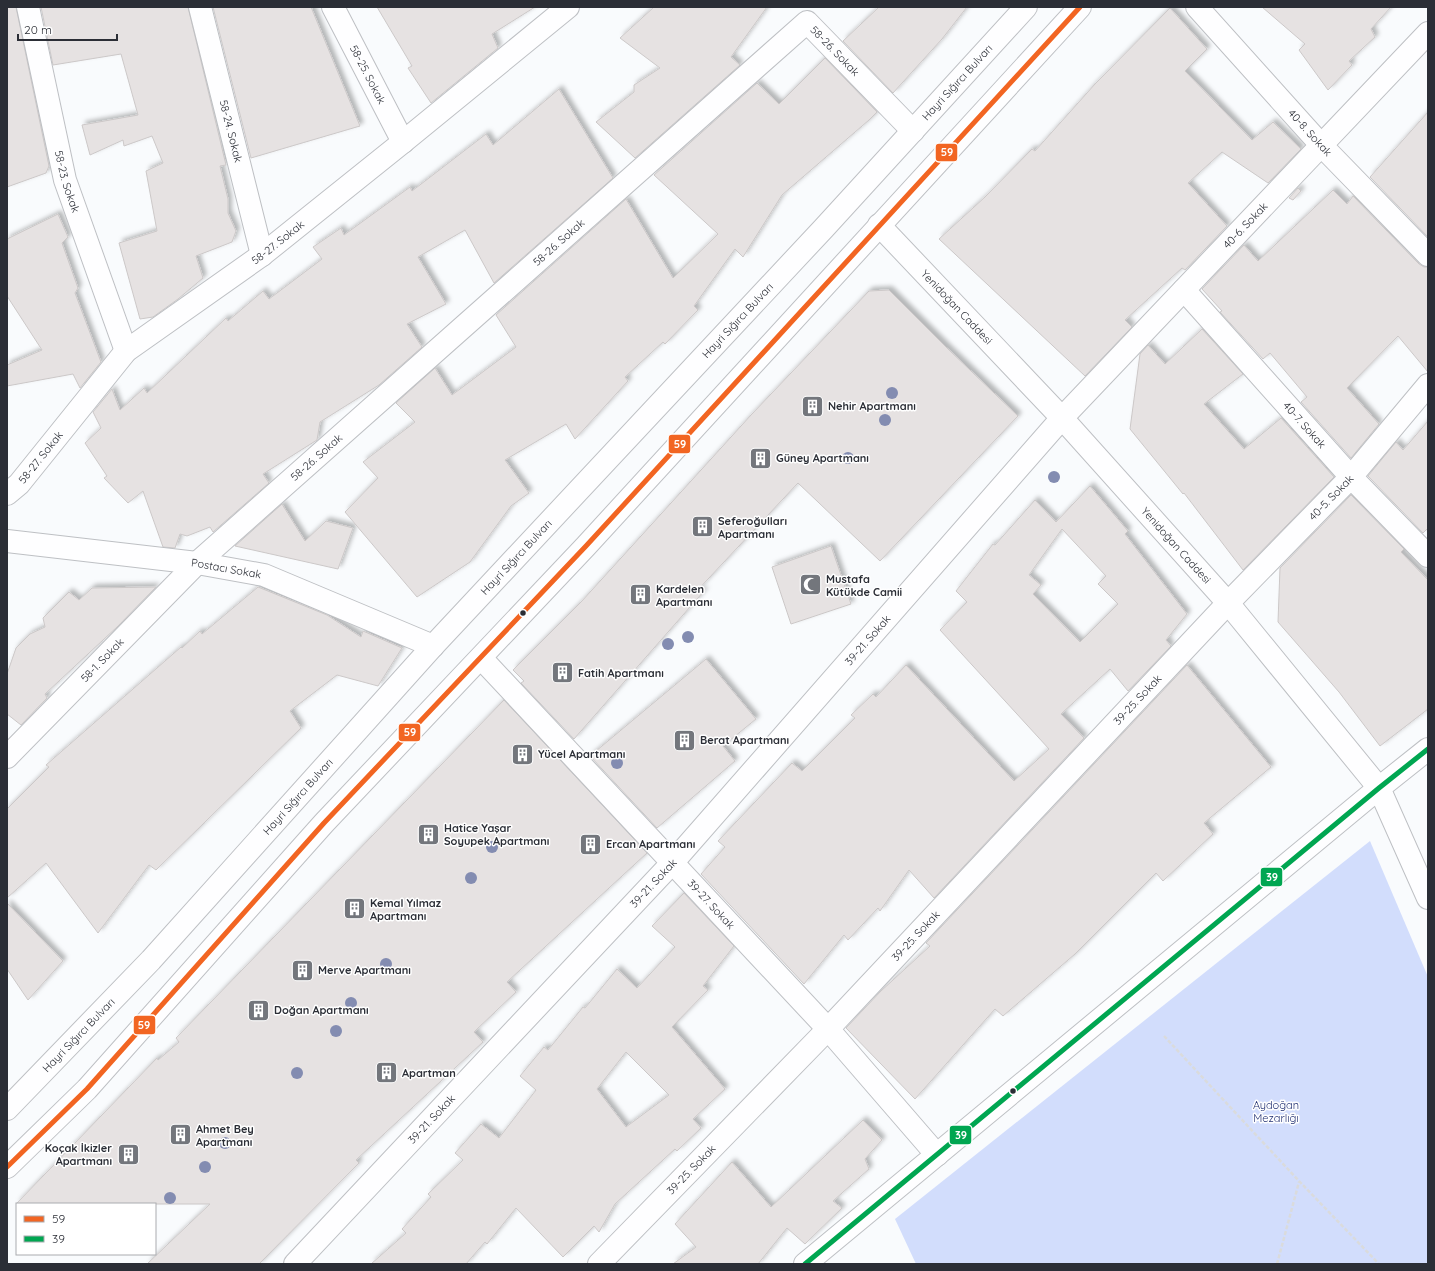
<svg xmlns="http://www.w3.org/2000/svg" width="1435" height="1271" font-family="Quicksand,sans-serif">
<style>
.green{fill:#d2ddfc}
.building{fill:#e6e2e2;stroke:#ccc8c8;fill-rule:evenodd;filter:url(#shadow)}
.lines{fill:none;stroke-linecap:round;stroke-linejoin:round}
.minor-casing{stroke:#bec0c4;stroke-width:24}
.major-casing{stroke:#bec0c4;stroke-width:24}
.path{stroke:#dadbdc;stroke-width:2.5;stroke-dasharray:4 2;stroke-linecap:butt}
.minor{stroke:#fefeff;stroke-width:22}
.major{stroke:#fefeff;stroke-width:22}
.bus-1-casing{stroke:#fff;stroke-width:8}
.bus-2-casing{stroke:#fff;stroke-width:8}
.bus-1{stroke:#f26522;stroke-width:5}
.bus-2{stroke:#00a651;stroke-width:5}
.tree{fill:#838cb1}
.bus-dot{fill:#2b2e36;stroke:#fff;stroke-width:1.5}
.labels{text-anchor:middle;dominant-baseline:central;stroke-width:3;stroke-linejoin:round;paint-order:stroke}
.street-label{font-size:11px;fill:#2b2e36;stroke:#fff}
.poi-label{font-size:11px;font-weight:bold;fill:#2b2e36;stroke:#fff;text-anchor:start}
.park-label{font-size:11px;fill:#223173;stroke:#fff}
.line-badge{stroke:#fff;stroke-width:1.5}
.badge-label{font-size:11px;text-anchor:middle;font-weight:bold;fill:#fff}
</style>
<defs>
<filter id="shadow"><feDropShadow dx="3.5" dy="-3.5" stdDeviation="2" flood-color="#0004"/></filter>
</defs>
<rect width="100%" height="100%" fill="#f9fbfd"/>
<path class="green" d="M1370,841l58,136v287h-512l-21,-45z"/>
<path class="building" d="M7,7h9l33,159 -3,7 -39,14z
M41,7h147l38,158 -6,1 8,33v14l8,18 -4,11 -36,14 7,22 -25,21 -25,18 -13,2 -21,-76 38,-12 -11,-60 17,-8 -11,-27 -28,10 -1,-6 -33,15 -8,-30 56,-10 -17,-61 -68,11z
M213,7h98l49,119 -109,32z
M377,7h158l-43,27 6,14 -67,55 -23,-35 4,-2z
M654,7h113l-36,50 9,8 -105,93 -39,-36 38,-30v-7l26,-17 -40,-30z
M879,7h88l-25,32 -49,54 -50,-52z
M1262,7h129l-20,22 4,8 -26,24 3,4 -24,25 -29,-40 6,-6z
M1170,8l37,41 -22,22 67,69 21,-18 28,27 -33,34 -46,-31 -34,31 39,43 -42,44 -3,-2 -57,52 7,7 -47,49 -146,-137 46,-42 47,-48 3,2 60,-67z
M825,58l52,54 -8,8 -87,75 -39,62 -8,-8 -41,57 4,4 -33,34 -2,-2 -38,35 3,4 -53,58 -9,-15 -61,36 24,33 -18,13 -41,56 -53,35 -72,-85 33,-34 -15,-16 52,-40 -19,-19 39,-35 17,27 64,-48 -20,-32 130,-116 47,79 45,-44 -64,-59 103,-92 22,21z
M559,89l54,89 -119,105 -29,-53 -47,27 28,47 -39,20 15,23 -43,38 -59,37 -3,18 -54,34 6,9 -56,49 -3,-5 -23,9 -7,-2 -5,14 -12,-1 -20,-56 -15,12 -24,-25 3,-2 -22,-33 16,-15 -8,-16 19,-23 8,21 24,-22 3,5 79,-75 2,3 35,-30 6,8 53,-40 -9,-12 28,-19 3,7 66,-48 2,4 74,-57 7,11z
M1428,112v125l-58,-60z
M1298,188l3,3 -8,9 -4,-2z
M1333,190l14,14 6,-8 66,68 5,3h4v105l-30,-36 -51,52 32,36 -28,34 -50,-56 6,-5 -37,-44 -7,6 -43,-47 2,-1 -20,-22 42,-44 14,16z
M58,214l10,23 -6,6 16,45 -3,5 26,69 -21,26 -7,-14 -66,12v-21l35,-15 -35,-54v-57z
M889,290l58,58 71,68 -138,145 -82,-78 -104,111 11,-4 -131,149 -53,-56 3,-2 -11,-11 68,-68 170,-187 118,-124z
M1202,329l41,45 -39,30 40,45 37,-31 53,59 -91,93 -59,-77 -1,1 -53,-65 10,-75 8,-9 17,19z
M1428,421v107l-5,5 -55,-57 28,-34 7,8z
M1090,486l38,45 -3,3 62,80 -21,26 5,6 -43,45 -18,-22 -49,45 23,24 -150,160 -25,-28 -29,41 -2,-3 -30,32 -4,-5 -40,49 -103,-110 24,-27 -7,-6 74,-78 10,8 53,-53 -4,-3 22,-21 3,3 30,-32 108,116 35,-32 -109,-119 27,-28 -11,-11 37,-47 2,1 40,-45 21,22zM1062,529l44,47 -8,8 20,20 -38,38 -47,-48 8,-9 -12,-10z
M1351,495l53,54 -3,3 27,28v129l-48,37 -41,-54 -61,-70 2,-54z
M282,504l23,37 21,-20 27,7 -15,41 -103,-23z
M831,546l20,58 -60,20 -19,-57z
M156,587l-39,40 -72,67 2,4 -26,27 -14,-11v-40l9,-26 14,-14 15,-7 -2,-9 26,-26 10,8 13,-12z
M258,587l69,28 34,22 2,-6 39,17 -24,38 -41,-11 -47,36 11,17 -145,142 -7,-5 -51,68 -52,-70 -39,35v-89l42,-42 -3,-2 135,-118 1,1 18,-17 2,3z
M706,659l50,60 -33,27 12,15 -78,67 -67,-72z
M1187,665l84,102 -67,56 9,11 -50,47 -7,-8 -81,81 -72,62 -8,-7 -80,90 -69,-71 35,-37 49,-45 -4,-3z
M504,700l143,153 -140,129 9,10 -42,40 9,10 -127,118 3,3 -100,101h-112l63,-60h-194l141,-146 1,2 21,-18 -3,-4z
M684,893l50,53 -31,40 5,4 -36,37 53,62 -32,30 8,9 -24,23 -2,-2 -60,55 -16,28 -5,-6 -31,31 -47,-49 -29,36 -2,-2 -19,22h-95l35,-31 -4,-4 29,-32 -3,-3 35,-34 -8,-7 26,-29 18,14 37,-48 -16,-14 24,-29 4,3 35,-43 2,1 32,-39 20,19 38,-41 -23,-21zM626,1052l43,43 -43,32 -29,-38z
M7,903l56,58 -35,39 -21,-31z
M863,1120l19,20 -17,19 4,10 -36,32 9,7 -37,36 -18,-16 -29,36h-85l23,-17 -21,-23 57,-62 39,45z"/>
<g class="lines">
<defs>
<g id="minor">
<path id="s1" d="M28,7l37,173 61,171"/>
<path id="s2" d="M200,7l62,248"/>
<path id="s3" d="M333,7l70,135"/>
<path id="s4" d="M1197,7l125,139 106,109"/>
<path id="s5" d="M879,225l183,193 166,185 151,185 49,110"/>
<path id="s6" d="M1184,290l167,187 77,79"/>
<path id="s7" d="M7,494l12,-10 107,-133 136,-96 141,-113 165,-135"/>
<path id="s8" d="M7,541l190,22 67,12 169,71"/>
<path id="s9" d="M481,658l347,371 109,126"/>
<path id="s10" d="M7,757l190,-194 610,-541 106,109"/>
<path id="s11" d="M295,1264l378,-402 389,-444 366,-385"/>
<path id="s12" d="M599,1264l229,-235 400,-426 123,-126 77,-92"/>
<path d="M805,1264l574,-476 49,-39"/>
</g>
<g id="major">
<path id="s13" d="M7,1109l144,-149 282,-314 391,-418 202,-221"/>
<path d="M7,1167l80,-78 237,-266 262,-277 494,-539"/>
</g>
</defs>
<use href="#minor" class="minor-casing"/>
<use href="#major" class="major-casing"/>
<path class="path" d="M1164,1036l135,145 80,83
M1277,1264l22,-82"/>
<use href="#minor" class="minor"/>
<use href="#major" class="major"/>
<defs>
<path id="bus-1" d="M7,1167l80,-78 237,-266 262,-277 494,-539"/>
<path id="bus-2" d="M805,1264l574,-476 49,-39"/>
</defs>
<use href="#bus-1" class="bus-1-casing"/>
<use href="#bus-2" class="bus-2-casing"/>
<use href="#bus-1" class="bus-1"/>
<use href="#bus-2" class="bus-2"/>
</g>
<g class="tree">
<circle cx="892" cy="393" r="6"/>
<circle cx="885" cy="420" r="6"/>
<circle cx="848" cy="458" r="6"/>
<circle cx="1054" cy="477" r="6"/>
<circle cx="688" cy="637" r="6"/>
<circle cx="668" cy="644" r="6"/>
<circle cx="617" cy="763" r="6"/>
<circle cx="492" cy="847" r="6"/>
<circle cx="471" cy="878" r="6"/>
<circle cx="386" cy="964" r="6"/>
<circle cx="351" cy="1003" r="6"/>
<circle cx="336" cy="1031" r="6"/>
<circle cx="297" cy="1073" r="6"/>
<circle cx="225" cy="1143" r="6"/>
<circle cx="205" cy="1167" r="6"/>
<circle cx="170" cy="1198" r="6"/>
</g>
<defs>
<symbol id="building-square" viewBox="-11 -11 22 22"><rect x="-9" y="-9" width="18" height="18" rx="4" fill="#73767c" stroke="#fff"/><path d="M-4-6H4V6H1V3H-1V6H-4ZM-2.5-4.3h1.7v1.8h-1.7ZM.8-4.3h1.7v1.8H.8ZM-2.5-1h1.7V.8h-1.7ZM.8-1h1.7V.8H.8Z" fill="#fff"/></symbol>
<symbol id="mosque-square" viewBox="-11 -11 22 22"><rect x="-9" y="-9" width="18" height="18" rx="4" fill="#73767c" stroke="#fff"/><path d="M3.5-4.9A6 6 0 1 0 3.5 4.9A5 5 0 1 1 3.5-4.9Z" fill="#fff"/></symbol>
</defs>
<g fill-rule="evenodd">
<use href="#building-square" x="800" y="394" width="25" height="25"/>
<use href="#building-square" x="748" y="446" width="25" height="25"/>
<use href="#building-square" x="690" y="514" width="25" height="25"/>
<use href="#mosque-square" x="798" y="572" width="25" height="25"/>
<use href="#building-square" x="628" y="582" width="25" height="25"/>
<use href="#building-square" x="550" y="660" width="25" height="25"/>
<use href="#building-square" x="672" y="728" width="25" height="25"/>
<use href="#building-square" x="510" y="742" width="25" height="25"/>
<use href="#building-square" x="416" y="822" width="25" height="25"/>
<use href="#building-square" x="578" y="832" width="25" height="25"/>
<use href="#building-square" x="342" y="896" width="25" height="25"/>
<use href="#building-square" x="290" y="958" width="25" height="25"/>
<use href="#building-square" x="246" y="998" width="25" height="25"/>
<use href="#building-square" x="374" y="1060" width="25" height="25"/>
<use href="#building-square" x="168" y="1122" width="25" height="25"/>
<use href="#building-square" x="116" y="1142" width="25" height="25"/>
</g>
<g class="bus-dot">
<circle cx="523" cy="613" r="3.5"/>
<circle cx="1013" cy="1091" r="3.5"/>
</g>
<g class="labels">
<g class="street-label">
<text stroke="none"><textPath href="#s10" startOffset="1127">58-26. Sokak</textPath></text>
<text stroke="none"><textPath href="#s3" startOffset="76">58-25. Sokak</textPath></text>
<text stroke="none"><textPath href="#s13" startOffset="1399">Hayri Sığırcı Bulvarı</textPath></text>
<text stroke="none"><textPath href="#s2" startOffset="128">58-24. Sokak</textPath></text>
<text stroke="none"><textPath href="#s4" startOffset="169">40-8. Sokak</textPath></text>
<text stroke="none"><textPath href="#s1" startOffset="179">58-23. Sokak</textPath></text>
<text stroke="none"><textPath href="#s11" startOffset="1408">40-6. Sokak</textPath></text>
<text stroke="none"><textPath href="#s7" startOffset="373">58-27. Sokak</textPath></text>
<text stroke="none"><textPath href="#s10" startOffset="755">58-26. Sokak</textPath></text>
<text stroke="none"><textPath href="#s5" startOffset="113">Yenidoğan Caddesi</textPath></text>
<text stroke="none"><textPath href="#s13" startOffset="1075">Hayri Sığırcı Bulvarı</textPath></text>
<text stroke="none"><textPath href="#s6" startOffset="181">40-7. Sokak</textPath></text>
<text stroke="none"><textPath href="#s7" startOffset="50">58-27. Sokak</textPath></text>
<text stroke="none"><textPath href="#s10" startOffset="431">58-26. Sokak</textPath></text>
<text stroke="none"><textPath href="#s12" startOffset="1060">40-5. Sokak</textPath></text>
<text stroke="none"><textPath href="#s5" startOffset="437">Yenidoğan Caddesi</textPath></text>
<text stroke="none"><textPath href="#s13" startOffset="751">Hayri Sığırcı Bulvarı</textPath></text>
<text stroke="none"><textPath href="#s8" startOffset="221">Postacı Sokak</textPath></text>
<text stroke="none"><textPath href="#s11" startOffset="847">39-21. Sokak</textPath></text>
<text stroke="none"><textPath href="#s10" startOffset="136">58-1. Sokak</textPath></text>
<text stroke="none"><textPath href="#s12" startOffset="780">39-25. Sokak</textPath></text>
<text stroke="none"><textPath href="#s13" startOffset="427">Hayri Sığırcı Bulvarı</textPath></text>
<text stroke="none"><textPath href="#s11" startOffset="523">39-21. Sokak</textPath></text>
<text stroke="none"><textPath href="#s9" startOffset="337">39-27. Sokak</textPath></text>
<text stroke="none"><textPath href="#s12" startOffset="456">39-25. Sokak</textPath></text>
<text stroke="none"><textPath href="#s13" startOffset="103">Hayri Sığırcı Bulvarı</textPath></text>
<text stroke="none"><textPath href="#s11" startOffset="199">39-21. Sokak</textPath></text>
<text stroke="none"><textPath href="#s12" startOffset="132">39-25. Sokak</textPath></text>
</g>
<g class="poi-label">
<text x="828" y="406">Nehir Apartmanı</text>
<text x="776" y="458">Güney Apartmanı</text>
<text x="718" y="521">Seferoğulları<tspan x="718" dy="13">Apartmanı</tspan></text>
<text x="826" y="579">Mustafa<tspan x="826" dy="13">Kütükde Camii</tspan></text>
<text x="656" y="589">Kardelen<tspan x="656" dy="13">Apartmanı</tspan></text>
<text x="578" y="673">Fatih Apartmanı</text>
<text x="700" y="740">Berat Apartmanı</text>
<text x="538" y="754">Yücel Apartmanı</text>
<text x="444" y="828">Hatice Yaşar<tspan x="444" dy="13">Soyupek Apartmanı</tspan></text>
<text x="606" y="844">Ercan Apartmanı</text>
<text x="370" y="903">Kemal Yılmaz<tspan x="370" dy="13">Apartmanı</tspan></text>
<text x="318" y="970">Merve Apartmanı</text>
<text x="274" y="1010">Doğan Apartmanı</text>
<text x="402" y="1073">Apartman</text>
<text x="196" y="1129">Ahmet Bey<tspan x="196" dy="13">Apartmanı</tspan></text>
<text x="112" y="1148" text-anchor="end">Koçak İkizler<tspan x="112" dy="13">Apartmanı</tspan></text>
</g>
<g class="park-label">
<text x="1276" y="1105">Aydoğan<tspan x="1276" dy="13">Mezarlığı</tspan></text>
</g>
</g>
<g class="line-badge">
<rect x="935" y="143" width="23" height="19" rx="4" fill="#f26522"/>
<rect x="668" y="434" width="23" height="20" rx="4" fill="#f26522"/>
<rect x="398" y="723" width="23" height="19" rx="4" fill="#f26522"/>
<rect x="1260" y="867" width="23" height="20" rx="4" fill="#00a651"/>
<rect x="133" y="1015" width="23" height="20" rx="4" fill="#f26522"/>
<rect x="949" y="1125" width="23" height="20" rx="4" fill="#00a651"/>
</g>
<g class="badge-label">
<text x="947" y="156">59</text>
<text x="680" y="448">59</text>
<text x="410" y="736">59</text>
<text x="1272" y="881">39</text>
<text x="144" y="1029">59</text>
<text x="961" y="1139">39</text>
</g>
<rect width="1435" height="1271" fill="none" stroke="#2b2e36" stroke-width="16"/>
<rect x="16" y="1203" width="140" height="52" fill="#ffffff" stroke="#aaabaf"/>
<rect x="24" y="1216" width="20" height="6" fill="#f26522" stroke="#aaabaf"/>
<text x="52" y="1223" font-size="12" fill="#2b2e36">59</text>
<rect x="24" y="1236" width="20" height="6" fill="#00a651" stroke="#aaabaf"/>
<text x="52" y="1243" font-size="12" fill="#2b2e36">39</text>
<path d="M18 34v6h99v-6" fill="none" stroke="#2b2e36" stroke-width="2"/>
<text x="24" y="34" font-size="12" fill="#2b2e36" stroke="#ffffff" stroke-width="3" paint-order="stroke">20 m</text>
</svg>
